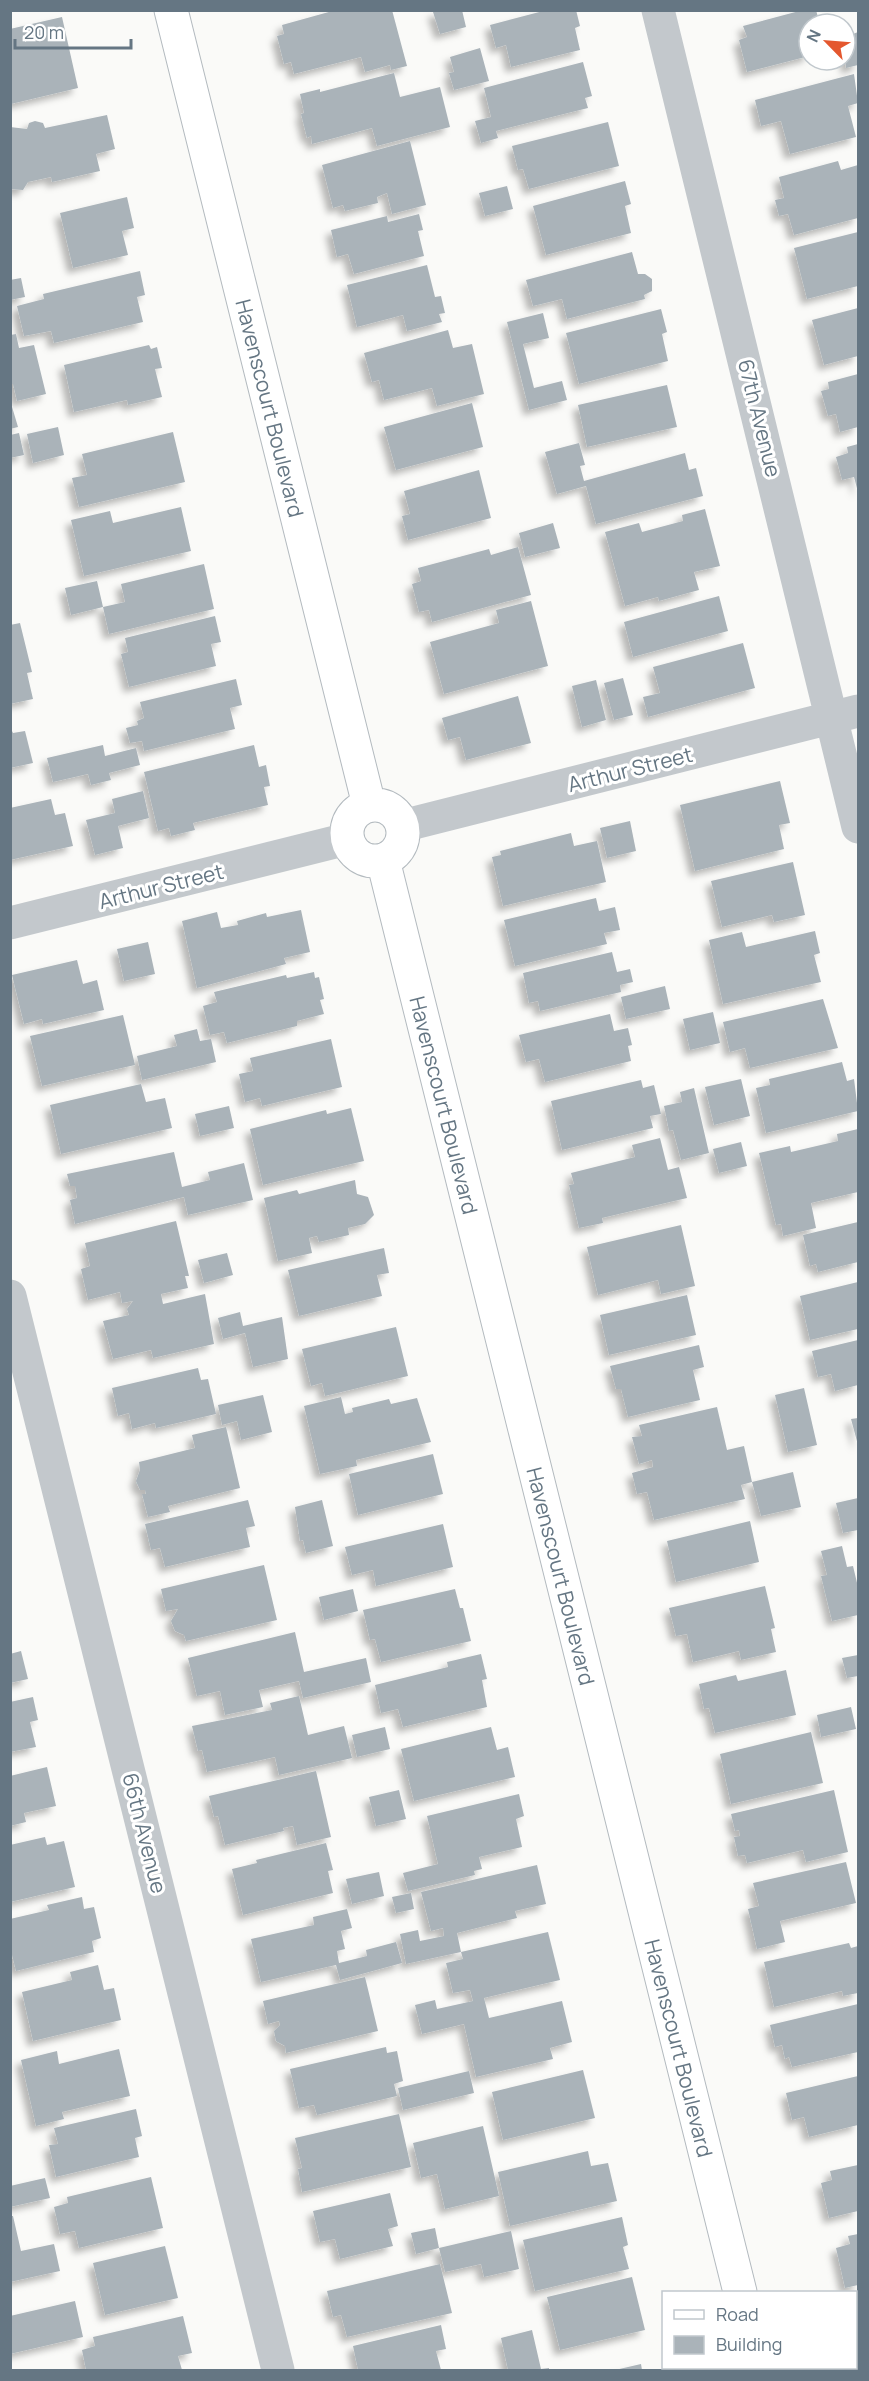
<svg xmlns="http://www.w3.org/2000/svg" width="869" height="2381" font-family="Manrope,sans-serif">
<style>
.building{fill:#aab3b9;filter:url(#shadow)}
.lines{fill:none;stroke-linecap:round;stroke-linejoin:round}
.secondary-casing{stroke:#b3babf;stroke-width:35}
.street{stroke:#c3c8cc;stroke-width:33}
.secondary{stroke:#fff;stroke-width:33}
.labels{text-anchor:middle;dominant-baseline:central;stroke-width:6;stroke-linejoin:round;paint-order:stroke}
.street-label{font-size:21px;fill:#657683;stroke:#fff}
</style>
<defs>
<filter id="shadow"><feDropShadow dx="-5.5" dy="5.5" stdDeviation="3" flood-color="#0004"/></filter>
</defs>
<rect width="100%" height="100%" fill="#fafaf8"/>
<path class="building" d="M336,10h56l15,56 -16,4 -1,-5 -25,7 -4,-15 -67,17 -3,-12 -7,2 -7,-28 7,-2 -2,-9z
M462,10l4,17 -26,7 -7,-22z
M547,10h29l4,16 -5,2 5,22 -69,17 -5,-22 -10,3 -6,-23z
M803,10h13l3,11 12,-2 1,5h-23v32l-62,16 -8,-32 8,-3 -4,-11z
M62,17l16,71 -67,16 -1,-75z
M858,32v33l-12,3 -1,-25 10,-3 -2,-6z
M480,48l9,33 -35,9 -5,-17 5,-1 -4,-15z
M583,62l9,34 -7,2 3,10 -92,23 2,7 -17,5 -6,-22 16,-4 -7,-29z
M394,73l6,24 40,-10 10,40 -73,19 -5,-18 -60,16 -1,-8 -4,2 -6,-24 3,-1 -4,-19 20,-5v3z
M854,74l4,29 -10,3 8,31 -66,17 -9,-33 -20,5 -6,-26z
M107,115l8,34 -19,5 4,17 -48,11 -1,-5 -23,5 -5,8 -13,-1v-62l17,2 2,-6 6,-2 8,2 2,5z
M608,122l11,44 -90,23 -6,-20 -5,1 -6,-24z
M410,141l16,64 -34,9 -5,-21 -10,4 1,6 -33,8 -2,-6 -10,3 -11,-43z
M838,161l3,9 17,-5v53l-64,17 -6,-21 -9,2 -4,-16 9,-2 -5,-21z
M625,181l6,23 -6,2 6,27 -85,22 -13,-49z
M507,186l6,23 -28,7 -6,-23z
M127,197l7,31 -12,3 6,24 -55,13 -13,-55z
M419,214l4,16 -5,1 6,25 -70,18 -6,-20 -11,3 -6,-27 56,-14 1,6z
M858,232v54l-51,13 -13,-51z
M632,252l6,22h7l7,5v12l-8,4 1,4 -78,20 -5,-20 -29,7 -7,-26z
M427,265l8,32 6,-1 4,17 -6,1 3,8 -35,9 -4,-16 -46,12 -10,-42z
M140,271l5,24 -8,2 6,25 -89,21 -3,-12 -27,5 -7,-30 27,-7 -1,-5z
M21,278l4,19 -15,3v-20z
M858,308v48l-34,9 -12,-45z
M661,309l6,23 -5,2 6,27 -89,23 -13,-51z
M543,313l6,25 -26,6 11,44 28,-7 5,19 -38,10 -22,-88z
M448,330l5,18 19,-4 12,50 -47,12 -5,-18 -48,12 -5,-20 -7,2 -8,-29z
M16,334l3,14 15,-3 12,49 -29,7 -4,-17h-3v-49z
M149,345l2,4 6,-2 5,21 -7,1 7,28 -34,8 -1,-5 -53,12 -10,-47z
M858,374v53l-18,5 -4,-18 -8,2 -7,-25 8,-2 -1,-7z
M667,385l10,42 -90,20 -9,-42z
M10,400l8,27 -8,2z
M472,403l11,44 -87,23 -12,-43z
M58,427l6,28 -31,8 -6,-29z
M173,432l12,50 -106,25 -7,-29 15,-3 -5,-21z
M19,433l5,22 -14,3v-23z
M579,443l6,22 -5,1 4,15 101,-28 4,17 7,-2 7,28 -107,28 -10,-38 -29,8 -12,-42z
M858,444v48l-4,-15 -12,3 -6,-23 12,-4 -1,-6z
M479,470l12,48 -83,22 -6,-24 8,-2 -6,-23z
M181,507l10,44 -107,25 -13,-56 39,-9 3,12z
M705,509l15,57 -26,6 5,18 -40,11 -1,-4 -33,9 -20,-74 34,-9 3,9 41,-11 -1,-6z
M553,523l7,25 -35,9 -6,-24z
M518,547l13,48 -99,27 -3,-12 -10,2 -7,-28 9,-3 -3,-13 71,-19 2,6z
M204,564l10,45 -105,25 -6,-27 22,-5 -4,-18z
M97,581l6,26 -32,8 -6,-27z
M719,596l9,35 -95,26 -9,-35z
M531,601l17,65 -104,28 -14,-52 69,-19 -3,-13z
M215,616l6,26 -10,2 5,22 -87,21 -8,-33 7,-2 -3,-14z
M20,623l12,49 -5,1 6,26 -23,5v-79z
M743,643l12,45 -107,29 -5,-20 17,-4 -7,-26z
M623,678l10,37 -19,5 -10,-37z
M236,679l6,26 -12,3 5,21 -91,22 -2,-10 -12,2 -4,-15 12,-3 -1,-4 7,-3 -4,-16z
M596,680l10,40 -24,7 -10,-41z
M518,696l13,47 -65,17 -6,-23 -12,3 -6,-22z
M10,727l3,6 12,-2 8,32 -23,5z
M103,745l2,11 31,-8 4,17 -31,8 2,7 -20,5 -3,-11 -35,8 -6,-24z
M254,745l5,22 7,-2 4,21 -6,1 4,18 -75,18 2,7 -24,6 -2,-8 -11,3 -14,-59z
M780,781l10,42 -11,2 5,24 -89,22 -15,-66z
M143,791l6,27 -31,8 5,22 -28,7 -9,-35 29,-7 -3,-14z
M51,799l4,16 10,-2 8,33 -63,14v-52z
M630,821l6,30 -29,7 -7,-30z
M571,833l3,13 23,-5 9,41 -103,24 -11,-49 9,-2 -1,-4z
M793,862l12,53 -31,7 -2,-7 -50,12 -11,-46z
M596,898l3,13 16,-4 5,23 -16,3 3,11 -92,22 -11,-46z
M301,910l9,42 -26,6 2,6 -89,24 -15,-67 35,-9 4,16 17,-3 -1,-4 29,-8 1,4z
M815,931l5,22 -6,2 7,27 -98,22 -14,-64 33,-8 4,15z
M148,942l7,32 -31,7 -7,-32z
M612,952l5,20 13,-3 3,13 -13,3 1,7 -81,19 -2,-10 -9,2 -6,-30z
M77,960l6,24 14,-4 7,30 -61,14 -1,-5 -18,5 -12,-49z
M314,972l1,6 4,-1 5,22 -4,1 4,14 -27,7v5l-70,17 -3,-11 -14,3 -7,-29 14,-4 -3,-10 72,-17 1,3z
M665,986l5,23 -44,10 -5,-22z
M823,999l15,49 -88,20 -5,-20 -15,4 -7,-30z
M713,1012l7,31 -30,7 -7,-31z
M610,1014l4,17 14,-3 4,17 -4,1 3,15 -86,21 -6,-23 -13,3 -7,-27z
M123,1015l12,50 -93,21 -12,-50z
M197,1029l3,12 11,-2 5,23 -74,18 -5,-24 40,-10 -3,-11z
M331,1039l11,48 -80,19 -2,-8 -15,4 -6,-28 14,-3 -3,-13z
M842,1062l5,19 7,-2 4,32 -92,22 -10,-45 14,-3 -1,-6z
M741,1079l9,37 -36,9 -9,-38z
M641,1080l2,8 11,-3 7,29 -11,2 3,12 -91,22 -11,-49z
M141,1084l5,18 19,-4 7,30 -111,26 -11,-49z
M694,1088l15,65 -28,7 -8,-30 -4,1 -5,-25 18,-4 -2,-10z
M229,1106l5,22 -34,8 -5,-22z
M351,1108l13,53 -101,24 -13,-56 76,-19 1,4z
M858,1129v63l-47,11 5,25 -33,8 -2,-12 -5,1 -17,-72 31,-7 1,6 47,-11 -1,-7z
M660,1138l8,32 11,-3 8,31 -85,20 1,5 -24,5 -10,-43 5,-1 -3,-11 64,-16 -3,-12z
M741,1142l6,24 -28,7 -6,-24z
M174,1152l8,35 28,-7 -2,-8 36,-9 9,37 -65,15 -4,-18 -109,27 -5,-24 7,-2 -2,-12h-5l-3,-12z
M355,1180l2,14 11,3 6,18 -9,9 -17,4 1,7 -30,7 -2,-6 -8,2 3,15 -34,8 -14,-63 33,-8 2,4z
M176,1221l13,55h-4l3,12 -27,6 2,10 42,-10 9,50 -61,14 -2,-8 -38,9 -10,-38 26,-6 -2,-6 6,-8 -11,2 -2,-11 -32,8 -7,-31 9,-3 -5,-23z
M858,1222v40l-40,10 -2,-8 -6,2 -7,-31z
M681,1225l14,61 -34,8 -3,-14 -60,15 -11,-48z
M384,1248l5,25 -12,2 5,21 -83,20 -11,-46z
M227,1253l6,22 -29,8 -6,-23z
M858,1282v47l-48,11 -10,-44z
M687,1295l9,40 -87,20 -9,-40z
M240,1312l3,14 39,-9 6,42 -35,8 -8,-34 -22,6 -5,-21z
M396,1327l12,49 -83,20 -3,-13 -11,3 -9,-37z
M858,1340v45l-23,6 -4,-17 -13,3 -6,-26z
M699,1345l5,22 -11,3 7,30 -72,17 -7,-28h-5l-6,-23z
M198,1368l3,12 7,-1 8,35 -60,14 -1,-5 -23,6 -3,-16 -11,3 -6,-28z
M804,1388l13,57 -29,7 -13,-57z
M263,1395l9,37 -31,8 -4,-19 -15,4 -4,-20z
M341,1397l4,17 8,-2 -1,-4 37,-9 2,5 26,-6 14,44 -75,18 1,6 -37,8 -16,-68z
M717,1407l10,43 17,-4 8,36 -11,3 4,14 -91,21 -7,-28 -10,2 -5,-21 21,-6 -1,-7 -13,4 -7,-27 10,-1 -3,-11z
M858,1418v27l-7,-26z
M226,1427l14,61 -72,18 2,6 -22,5 -6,-23h4l-1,-4h-5l-4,-9 4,-11 -1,-8 56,-14 -3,-13z
M433,1454l10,40 -85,21 -9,-41z
M793,1472l8,35 -40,9 -9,-34z
M858,1498v32l-15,3 -7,-30z
M248,1500l7,26 -9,2 4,19 -85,20 -5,-19 -9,2 -6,-26z
M322,1500l11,46 -27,7 -3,-13 -3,1 -5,-34z
M750,1521l9,41 -83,20 -9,-41z
M443,1524l10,43 -77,19 -3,-16 -21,5 -7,-28z
M842,1546l5,21 6,-1 5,21v28l-26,6 -11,-45 6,-1 -6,-24z
M264,1565l13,55 -91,21 -2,-6 -9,-4 -4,-10 7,-12 -12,2 -5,-22z
M765,1586l10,42 -4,1 5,23 -35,8 -2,-9 -46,11 -6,-28 -11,2 -7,-28z
M353,1589l5,22 -34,9 -5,-23z
M455,1589l5,19h3l8,33 -90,21 -6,-23 -5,1 -7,-30z
M295,1632l9,40 62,-14 5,24 -68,16 -4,-17 -40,9 4,17 -38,8 -5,-24 -23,5 -9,-38z
M21,1651l7,28 -18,4v-29z
M481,1654l6,25 -5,1 5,27 -84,20 -5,-18 -17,4 -6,-28 73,-18 -1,-5z
M858,1655v21l-11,2 -5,-20z
M786,1670l10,45 -81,18 -6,-25 -5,1 -5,-25 37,-9 2,6z
M299,1696l9,39 36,-9 8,32 -73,17 -4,-18 -68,15 -5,-22 -4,1 -6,-25 80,-16 -2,-7z
M33,1697l5,23 -8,2 6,25 -26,5v-50z
M851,1707l5,22 -35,8 -4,-22z
M385,1727l5,22 -33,8 -5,-22z
M491,1727l6,23 11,-3 7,30 -101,24 -13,-52z
M811,1732l12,51 -92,21 -11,-50z
M47,1767l9,39 -32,7 2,9 -16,4v-50z
M316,1771l15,66 -34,8 -4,-19 -10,2 1,3 -59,14 -7,-29 -4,1 -5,-21z
M399,1790l7,29 -30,7 -7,-29z
M834,1790l14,62 -42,10 -3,-12 -56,13 -2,-8 -7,1 -4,-19 6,-1 -1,-6 -4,1 -4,-17z
M519,1794l5,22 -8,3 6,28 -43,10 3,12 -8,2 1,4 -67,16 -5,-18 35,-9 -11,-48z
M45,1837l2,8 17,-4 11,46 -65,15v-57z
M326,1843l7,27 -5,1 5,22 -90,22 -11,-46 25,-6 -1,-3z
M846,1862l10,41 -76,18 5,21 -28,7 -9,-40 11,-3 -6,-23z
M537,1865l9,39 -31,7 2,7 -60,15 4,19 -55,12 -6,-30 18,-4 2,11 24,-5 -1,-8 -12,3 -10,-39z
M379,1872l5,24 -32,8 -6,-25z
M411,1893l3,16 -18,4 -4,-16z
M82,1897l2,12 10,-2 7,31 -9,3 2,11 -78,19 -6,-24v-28l39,-9 -2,-5z
M347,1909l5,19 -11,3 4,18 -8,2 2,12 28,-7 -1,-6 30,-8 6,21 -62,17 -4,-15 -75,17 -10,-43 63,-14 -1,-8z
M548,1932l12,48 -76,18 5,20 73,-17 10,41 -22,6 3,11 -77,18 -12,-53 -42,10 -7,-29 20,-5 2,9 36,-8 -3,-11 -17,3 -7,-30 17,-4 -2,-7z
M849,1943l2,5 7,-2v47l-15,3 -1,-5 -68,16 -10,-45z
M98,1965l6,25 10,-2 7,32 -88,21 -11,-49 50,-12 -2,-8z
M365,1977l13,54 -92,22 -1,-7 -9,-5 -2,-10 6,-6 -1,-4 -11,3 -5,-23z
M858,2004v48l-66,15 -3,-10 -4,2 -3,-14 -7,2 -5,-22z
M386,2047l1,6 10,-2 6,30 -9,3 3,12 -80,19 -3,-10 -15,3 -9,-39z
M119,2049l11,47 -68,16 2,7 -28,7 -15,-66 36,-9 2,13z
M583,2070l12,48 -92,22 -11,-48z
M469,2071l5,22 -71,17 -5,-22z
M858,2076v49l-49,12 -5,-20 -12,3 -6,-27z
M136,2109l6,27 -7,2 4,19 -83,20 -7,-32 9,-1 -4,-16z
M399,2114l12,53 -109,25 -4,-23 4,-1 -7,-30z
M483,2126l16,70 -54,13 -8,-35 -16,4 -8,-35z
M588,2151l3,15 17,-3 9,38 -107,25 -12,-54z
M858,2165v46l-29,7 -8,-35 11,-3 -2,-9z
M151,2177l12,51 -84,20 -4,-17 -15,3 -6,-27 14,-4 -1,-6z
M45,2178l5,20 -40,9v-21z
M390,2193l8,33 -10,3 5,17 -53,13 -5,-20 -15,3 -7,-31z
M10,2216h3l8,35 33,-7 6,27 -50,11z
M622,2217l6,28 -5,2 6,22 -94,22 -12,-51z
M435,2228l4,20 -23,6 -5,-21z
M511,2231l8,38 -35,8 -3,-13 -36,8 -6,-24z
M858,2234v51l-13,3 -9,-40 14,-4 -2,-8z
M165,2246l13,52 -73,17 -12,-52z
M440,2264l12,49 -105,24 -6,-22 -8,2 -6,-26z
M632,2277l13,53 -85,20 -13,-53z
M75,2301l8,36 -73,17v-38z
M858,2305v39l-2,1v-39z
M183,2316l9,37 -14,3 4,14h-96l-4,-20 13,-4 -2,-9z
M441,2325l5,24 -10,2 5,19h-83l-5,-24z
M532,2330l9,39 8,-1v2h-41l-7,-32z
M641,2364l1,6h-27z"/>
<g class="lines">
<defs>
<path id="secondary" d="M171,10l198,795
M347 833a28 28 0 1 1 56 0a28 28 0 1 1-56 0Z
M383,860l357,1432
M758,2368l1,2"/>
</defs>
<use href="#secondary" class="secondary-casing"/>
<path class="street" d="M658,10l200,817
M402,826l456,-115
M10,923l337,-84
M10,1296l268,1074"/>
<use href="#secondary" class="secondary"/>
</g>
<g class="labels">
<g class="street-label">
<text transform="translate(270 408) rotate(76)">Havenscourt Boulevard</text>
<text transform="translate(760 418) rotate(76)">67th Avenue</text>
<text transform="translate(630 769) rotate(-14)">Arthur Street</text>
<text transform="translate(161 886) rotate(-14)">Arthur Street</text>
<text transform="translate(444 1105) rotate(76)">Havenscourt Boulevard</text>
<text transform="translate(561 1576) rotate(76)">Havenscourt Boulevard</text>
<text transform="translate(145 1833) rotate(76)">66th Avenue</text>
<text transform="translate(679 2048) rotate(76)">Havenscourt Boulevard</text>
</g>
</g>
<rect width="869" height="2381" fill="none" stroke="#657683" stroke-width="24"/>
<rect x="662" y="2291" width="195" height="78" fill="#ffffff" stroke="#c1c8cd" stroke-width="1.5"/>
<rect x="674" y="2310" width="30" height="9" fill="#ffffff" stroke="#c1c8cd" stroke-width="1.5"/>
<text x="716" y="2321" font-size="18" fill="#657683">Road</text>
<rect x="674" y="2336" width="30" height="18" fill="#aab3b9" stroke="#c1c8cd" stroke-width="1.5"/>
<text x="716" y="2351" font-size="18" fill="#657683">Building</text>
<g transform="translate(827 42) rotate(295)"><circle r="28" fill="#ffffff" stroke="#c1c8cd" stroke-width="1.5"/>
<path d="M0-4.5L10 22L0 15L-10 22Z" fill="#e4572e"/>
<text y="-9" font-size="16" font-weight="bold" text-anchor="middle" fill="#657683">N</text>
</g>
<path d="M15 39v9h116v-9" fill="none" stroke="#657683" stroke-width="3"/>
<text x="24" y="39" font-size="18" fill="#657683" stroke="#ffffff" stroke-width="4.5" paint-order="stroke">20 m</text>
</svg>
